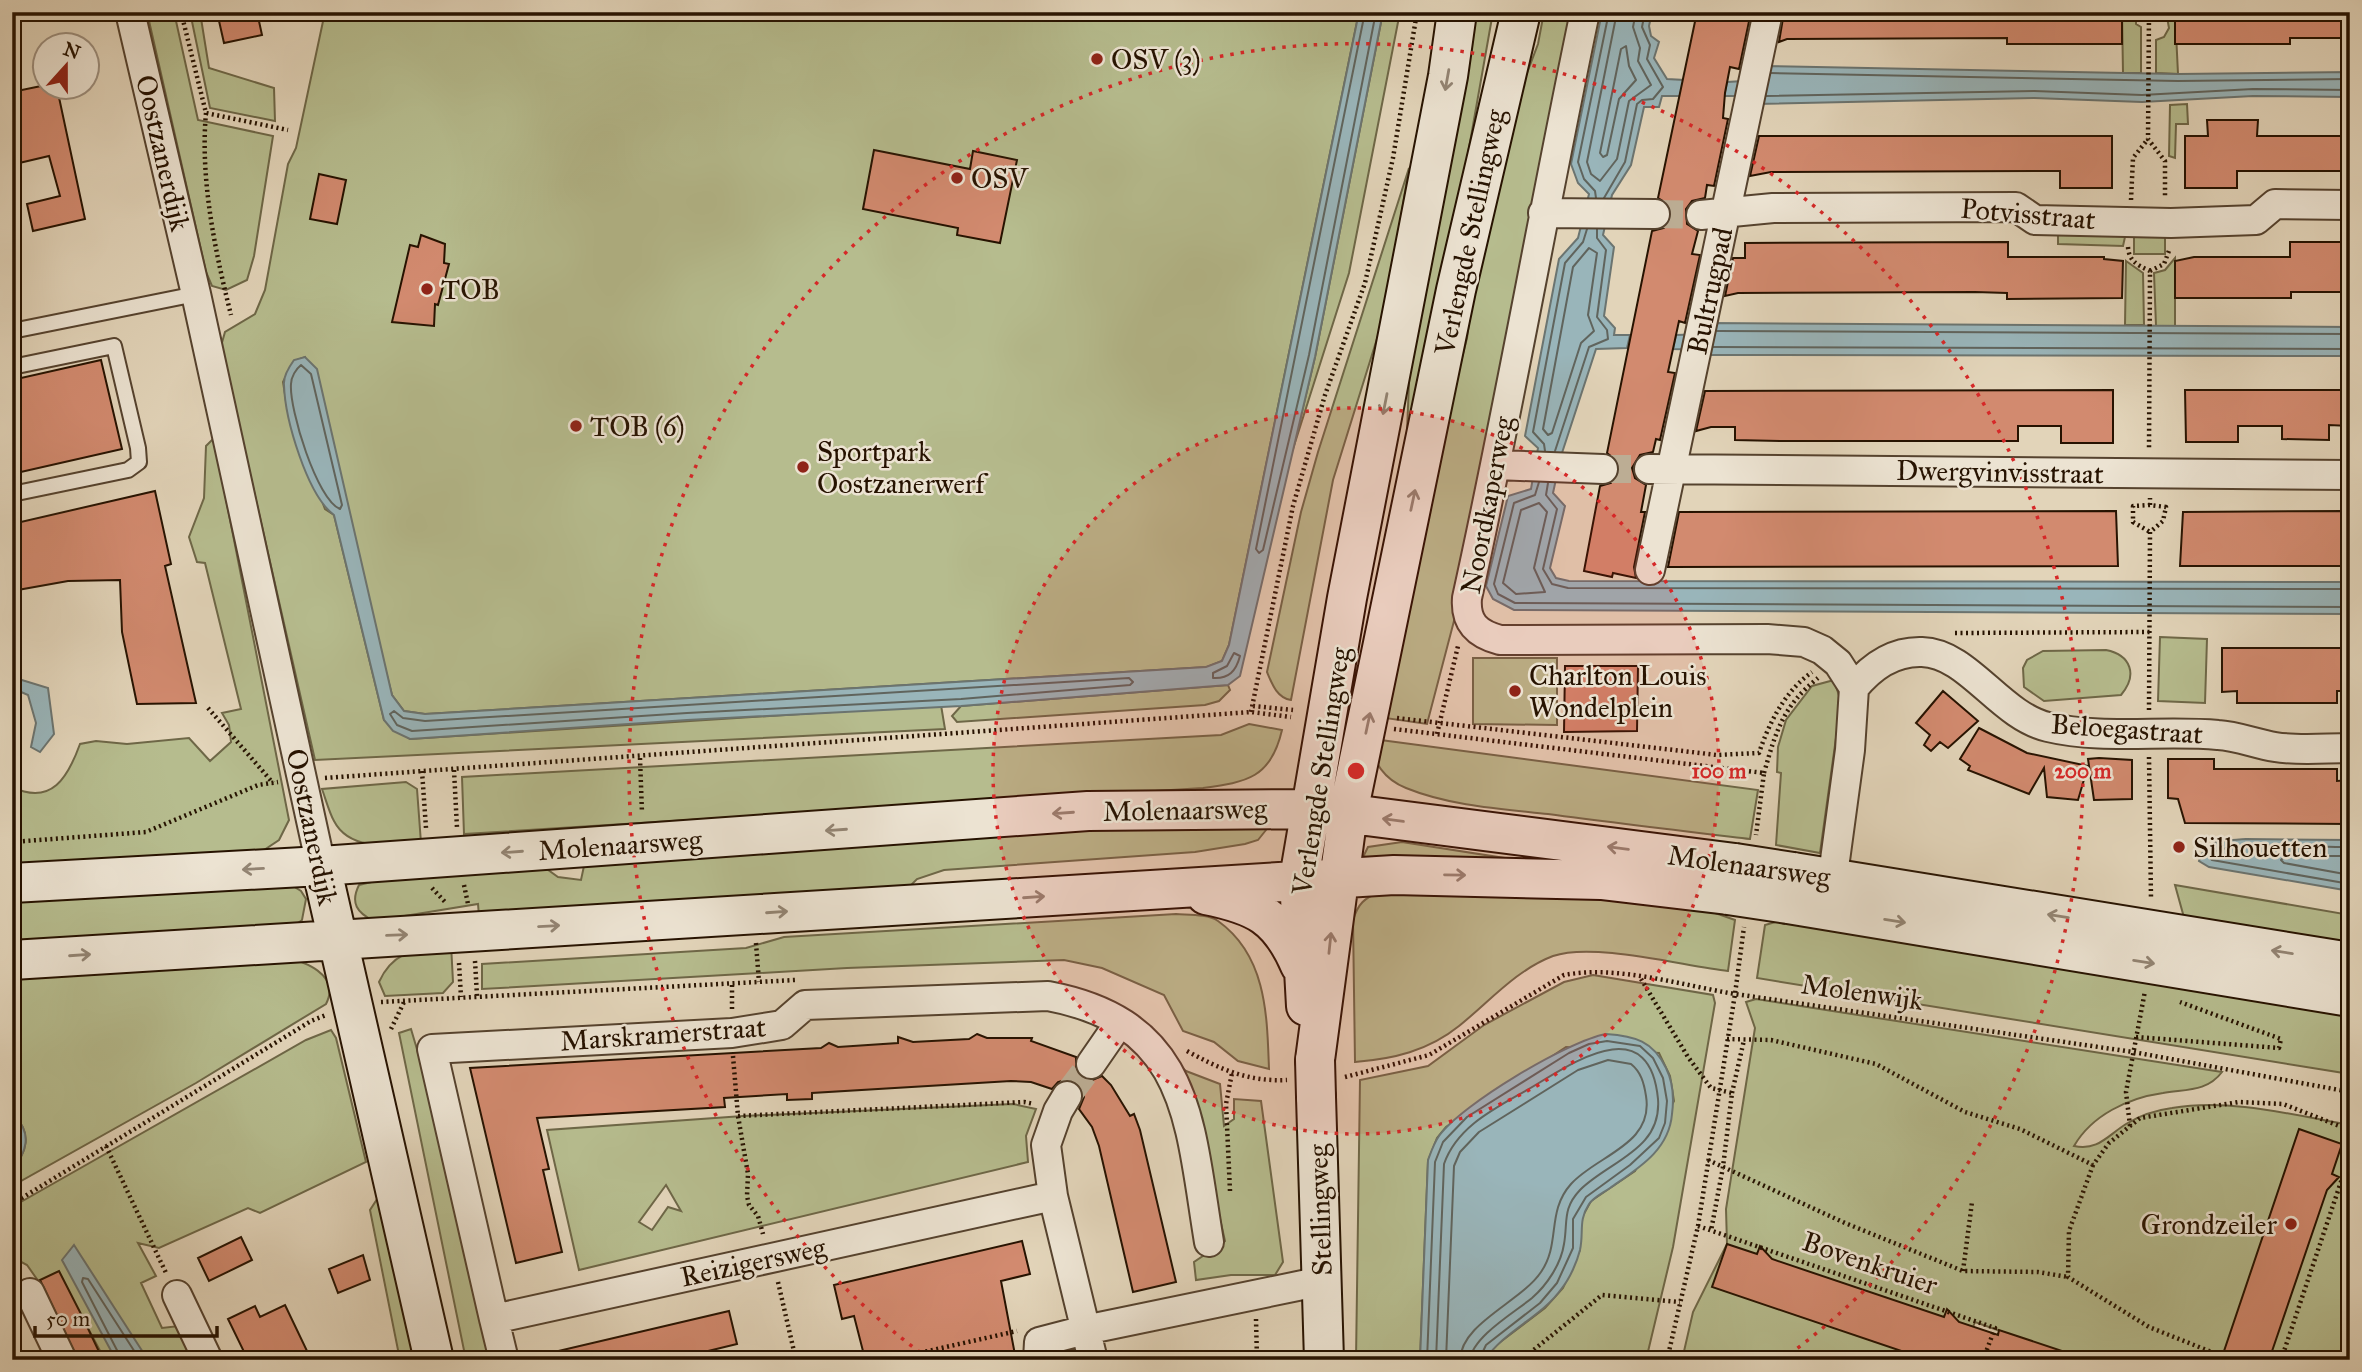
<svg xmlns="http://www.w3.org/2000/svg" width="2362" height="1372" font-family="'IM FELL Great Primer',serif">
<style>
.green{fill:#b6bc8e;stroke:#6e6747;stroke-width:2;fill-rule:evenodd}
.water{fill:#99b5ba;stroke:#6b7470;stroke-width:2}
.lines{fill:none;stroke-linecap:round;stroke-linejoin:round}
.shore{stroke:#60645d;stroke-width:2}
.building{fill:#d28a6f;stroke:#261200;stroke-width:2}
.street-tunnel{stroke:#bcad94;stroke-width:28;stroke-dasharray:28 14;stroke-linecap:butt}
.lane-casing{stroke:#55422e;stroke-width:18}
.street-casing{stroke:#55422e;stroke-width:32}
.secondary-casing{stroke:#261200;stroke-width:42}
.path{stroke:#261200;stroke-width:4.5;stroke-dasharray:2 3.5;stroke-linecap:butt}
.lane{stroke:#ece3d2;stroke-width:14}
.street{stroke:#ece3d2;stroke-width:28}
.secondary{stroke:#ece3d2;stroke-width:38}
.secondary-bridge-casing{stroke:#261200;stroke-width:42;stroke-linecap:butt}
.secondary-bridge{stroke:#ece3d2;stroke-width:38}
.oneway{stroke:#938574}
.ring{fill:none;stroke:#d62828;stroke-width:3.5;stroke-dasharray:3.5 7}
.poi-dot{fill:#8f2418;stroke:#ece3d2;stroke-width:2.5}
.labels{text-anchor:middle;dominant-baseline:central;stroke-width:5;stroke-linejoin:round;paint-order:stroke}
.poi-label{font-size:28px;fill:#261200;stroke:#ece3d2;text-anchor:start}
.street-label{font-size:28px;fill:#261200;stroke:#ece3d2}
.centre{fill:#d62828;stroke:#ece3d2;stroke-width:3.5}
.ring-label{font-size:21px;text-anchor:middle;font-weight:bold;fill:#d62828;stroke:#ece3d2;stroke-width:5;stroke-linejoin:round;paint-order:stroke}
</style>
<rect width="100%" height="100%" fill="#e2d4b9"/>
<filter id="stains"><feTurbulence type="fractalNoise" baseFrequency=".00286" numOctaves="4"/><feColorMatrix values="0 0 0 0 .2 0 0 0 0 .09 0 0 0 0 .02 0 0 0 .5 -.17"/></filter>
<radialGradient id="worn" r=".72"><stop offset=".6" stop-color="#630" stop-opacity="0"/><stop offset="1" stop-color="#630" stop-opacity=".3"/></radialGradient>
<path class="green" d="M147,12h27l24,108 75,16 -19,120 -7,24 -21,10 -14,-4 -6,-14z
M190,12h10l9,56 65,20 1,33 -65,-13z
M325,12h1034l-130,633 -7,16 -15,6 -782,47 -21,-3 -12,-16 -87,-338 -11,4 -11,21 4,25 38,102 9,6 50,205 26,19 531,-34 4,24 -630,31 -94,-414 4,-14 30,-18 10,-24 23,-126 8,-16z
M1383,12h17l-51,261 -56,176 22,-92z
M1471,12h22l-39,221 -47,198 3,-73z
M1544,12h31l-115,586 -33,126 -42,-6 -2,-47 84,-333 7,-54 45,-190 19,-50z
M2122,12h14v12l5,3v46h-18z
M2166,12h9l3,62 -22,-1v-33l8,-3 5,-9z
M2187,104l1,20h-12l-1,34 -6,-2 1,-51z
M1409,168l-24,145 -52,167 -42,220c-14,-2 -19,-16 -24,-28l34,-160 17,-60z
M2058,226l69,2 -4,18 -65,-2z
M2134,233l31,1v20h-31z
M2175,258v68h-19l-2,-53 11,-3z
M2126,261l17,12 1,52h-19z
M214,438l75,382 -10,20 -18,12 -249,17v-82c40,19 56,-10 68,-43l16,-3 31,3 62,-6 21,23 21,-19 -2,-17 -7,-12 19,-4 -36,-146 -8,-1 -8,-25 15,-39 2,-52z
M2160,637l47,2 -2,64 -47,-2z
M2106,650c25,5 32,25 15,45l-77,6 -20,-14 -1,-19 4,-8 16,-9z
M1473,658h84v67l-84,-1z
M1834,680l7,22 -21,151 -44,-8 5,-72 -4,-1 1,-25 8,-27 26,-34z
M1228,685l2,5 -11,11 -14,4 -248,17 -5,-6 9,-10z
M1249,724l33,6c-11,48 -35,52 -79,58l-739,46 -2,-57 759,-42z
M1373,739l385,51 -8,49c-67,-8 -135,-16 -202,-25 -46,-5 -98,-8 -142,-26 -20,-8 -36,-26 -33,-49z
M406,782l11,7 4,54c-29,2 -71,9 -87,-22 -5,-9 -8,-21 -12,-32z
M1170,824l90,1 6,5 -8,10 -13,4 -50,8 -251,18 -27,9 -10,10 -428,27 -1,-12 -104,17c-17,-8 -24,-18 -15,-36l29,-7 156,-11 14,10 23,3 3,-14z
M1402,842l128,20 -164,-2 -2,-5 4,-8z
M283,880l18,11 5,8 -4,21 -8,6 -282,21v-50z
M2175,885l175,30v32l-165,-26z
M1531,889l156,14 48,17 -7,51c-45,-5 -134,-29 -175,-15 -37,14 -64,46 -94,70 -31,25 -66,33 -104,36l-2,-142c5,-16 11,-22 27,-28z
M1176,914c12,1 32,0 42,7 49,35 49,95 51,148l-31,-8 -24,-19 -31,-11 -19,-36 -62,-27 -38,-8 -217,8 -365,21v-25l264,-16 38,-11z
M1782,920l568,87v67l-593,-96 8,-53z
M451,944l2,38 -10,11 -58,3 -6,-14c15,-33 39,-32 72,-38z
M279,954c22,7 63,19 47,50l-130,79 -184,103v-17c15,-16 20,-36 3,-52l3,-4 -6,-2v-145z
M1593,975l120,20 2,8 -42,244 -27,113h-161l6,-11 54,-41 18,-20 17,-38v-29l11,-20 44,-30 39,-70 -4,-25 -11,-23 -93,-6 -120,80 -9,11 -9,23 -8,199h-64l4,-280 68,-14 56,-41 80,-43z
M1756,999l466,73c-15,20 -36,17 -59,21 -35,5 -71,22 -89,53 24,5 33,-10 52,-22 13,-8 31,-14 46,-16 58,-10 121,7 178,17v235h-268l-107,-38 -7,18 22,20h-308l11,-48 34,-68 -1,-35 29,-181 -9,-26z
M411,1029l18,61 62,270h-25l-67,-327z
M331,1030l5,8 30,124 -106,51 -12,-5 -89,40 -21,-5 18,33 -15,7 21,45 17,-2 15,34h-89l-46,-86 -20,8 -12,-17 -15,-8v-50l294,-167z
M1175,1062l11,9 34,13 4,42 10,-7v-20l27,2 22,161 -8,13h-44l-35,5 -2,-18 31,-21 -21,-94z
M1013,1104l23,5 -10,27 2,26 -449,108 -32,-140 196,-14zM666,1185l15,26 -13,-4 -16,23 -13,-8z
M383,1190l38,170h-21l-30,-150z"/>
<path class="water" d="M1359,12h24l-68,345 -75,319 -12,9 -267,21 -274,14 -277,19 -17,-8 -9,-11 -50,-205c-27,-20 -49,-96 -50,-130 -1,-8 5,-18 10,-25l11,-3 12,12 75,326 12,16 21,3 781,-47 16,-6 7,-16z
M1602,12h50l-3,14 2,10 8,6 -5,16 13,21 17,1 -4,16h-18l-3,11h-15l-13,58 -19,30 -9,40 11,12 -10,69 11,12 -1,7h16l-3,13 -31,1 -35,107 -8,37 12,13 -15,62 6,10 13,3 781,1v32l-836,-4 -21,-11 -7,-13 22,-90 23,-7 7,-41 -13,-12 34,-177 19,-21 11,-44 -11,-11 -7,-19z
M1762,66l416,8 172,-2v25l-97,-1 -111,6 -108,-4 -278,6 1,-8h-33l3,-14 34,-2z
M1709,323l641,4v29l-642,-1v-5l-35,-1 3,-14 32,-1z
M12,677l36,11 6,46 -14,18 -9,-5 5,-24 -8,-28 -16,-7z
M2246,839l104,1v51l-141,-24 -10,-6c6,-23 26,-20 47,-22z
M1606,1034c29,2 47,7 60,34 7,14 8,31 6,46 -3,37 -35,55 -62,74 -7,5 -16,9 -21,16 -11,17 -5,28 -9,46 -3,12 -10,28 -18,38 -20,29 -58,43 -77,72h-65l8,-200c3,-8 6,-17 11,-24 23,-32 129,-95 167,-102z
M12,1111l6,2 -3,4c17,16 12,36 -3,52z
M74,1245l74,115h-32l-54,-100z"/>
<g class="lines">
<path class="shore" d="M1365,12l-109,537 3,4 4,-3 46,-195 67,-343
M1617,12l-30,150 4,12 9,7 17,-22 12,-58 22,-16 -13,-24 2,-13 -7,-21 3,-15
M1626,46l3,20 7,14 -17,19 -12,56 -4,2 -3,-4 21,-104z
M1771,73l407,8 172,-2
M1766,96l268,-5 108,4 111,-6 97,1
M1596,198l-1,-7 -11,-12 -6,-17 31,-150
M1604,198l21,-36 12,-58 5,-4 11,-1 10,-12 -16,-28 3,-14 -8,-18 3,-15
M1589,248l8,5 -9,62 6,16 -13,12 -29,90 -4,2 -5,-6 30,-162z
M1717,331l633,3
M1713,347l637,2
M301,365l10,9 31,131 -2,4c-23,-9 -51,-100 -49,-125 0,-7 5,-15 10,-19z
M1545,451l-1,-7 -11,-12 32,-169 18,-21 4,-13
M1555,451l34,-104 19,-8 -1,-9 -10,-13 9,-67 -9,-12v-9
M1539,482l-4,13 -21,8 -20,81 4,10 17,9 835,4
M1548,483l-2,12 11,14 -14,60 9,15 16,4 782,1
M1539,503l8,9 -13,56 11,24 -29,2 -13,-11 18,-73z
M1234,653l6,3c-4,15 -11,23 -27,22v-5l14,-7z
M1129,678l4,4 -3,3 -169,14 -274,14 -275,18 -15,-6 -7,-11 4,-3 9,7 22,3z
M2350,847c-25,1 -131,-8 -142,9l4,4 138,24
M2350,856h-65l-4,4 3,3 66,12
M122,1360l-40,-78 1,-4 5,1 52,81
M1427,1360l8,-198 8,-20 24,-25 102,-64 20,-9 18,-3 33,5 13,12 10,20 4,23 -2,22 -6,15 -29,27 -44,32 -13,22v29l-16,35 -17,20 -54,42 -7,15
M1436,1360l8,-196c15,-43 62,-60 98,-83 41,-25 108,-65 116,18 4,51 -49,62 -78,91 -18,19 -12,32 -16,54 -3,20 -17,41 -32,54 -17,14 -60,39 -62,62
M1446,1360l8,-194 6,-14 19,-20 99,-62 30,-10 23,4c10,8 13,19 15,32 8,49 -49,59 -75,88 -25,28 -10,59 -30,88 -20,30 -80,51 -81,88"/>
</g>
<path class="building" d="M217,12h40l5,23 -38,8z
M1697,12h54l-12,57 -9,-2 -5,26 -2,25 5,1 -14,67 -7,-1 -2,13 -13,3 -6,8 1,15 11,7 -6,23 8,1 -15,68 -6,-2 -11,51 7,1 -15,67 -4,-1 -3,13 -13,3 -8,13 3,10 11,7 -5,27h4l-11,55 2,11 -23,-5 -1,4 -28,-6 16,-85 11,-3 9,-13 -3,-9 -10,-8 45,-222 12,-3 8,-13 -3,-10 -11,-7z
M1784,12h338v32h-115v-6l-220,1 -8,3z
M2175,12h175v26h-60v6h-115z
M46,85v3h11l28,131 -52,12 -6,-27 33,-8 -11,-40 -34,8 -3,-23 8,-1 -8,-48z
M2207,120h51l-1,16h93v35h-113v17h-52v-52h23z
M1759,136h353v52h-52v-17l-289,1 -21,4z
M874,150l96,19 3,-18 44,9 -17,83 -43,-8 1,-7 -95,-19z
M319,174l27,6 -9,44 -27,-5z
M421,235l24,9 -1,19 5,1 -11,41 -3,-1 -1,22 -42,-4 18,-77 8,2z
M2008,242v15h96v2l19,2 -1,37 -115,1v-6l-32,-1 -237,1 -13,3 8,-38h12v-15z
M2290,242h60v50h-59v6h-116v-37l19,-4h96z
M101,360l21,89 -110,25v-94z
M2113,390v53h-52v-17h-43v15h-236l-47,-1v-13h-24l-15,4 9,-40z
M2185,390h165v36l-21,-1v15l-47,-1v-13h-44v16h-52z
M155,491l16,73 -6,2 31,137 -59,1 -15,-72 -2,-52 -52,1 -56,10v-67z
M2116,511l2,55 -450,1 11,-55z
M2343,511v11h7v44h-170l3,-54z
M2222,648h128v43h-13v12h-100v-12l-15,1z
M1565,666h73l-1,65 -73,1z
M1943,691l35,30 -30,27 -8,-6 -9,9 -7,-6 6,-10 -14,-12z
M1979,728l48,25 61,13 -10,34 -31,-3 -3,-29 -15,26 -61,-24 2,-4 -10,-7z
M2099,758l33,2v39l-38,1 -6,-41z
M2168,759h46v10h123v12l13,-1v44l-165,-1 -7,-24 -10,-1z
M977,1034l10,4h45l-1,3 45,16v13l6,8 8,3 12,-5 9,9 19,31 4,-2 6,16 36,152 -43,10 -34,-146 -7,-19 -13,-18 5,-12 -2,-8 -14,-10 -10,3 -6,7 -21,-7 -20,-1 -199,12v6l-25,1v-6l-63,4 1,9 -188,11 12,51 -6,1 19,82 -46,11 -46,-195 351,-20 8,-5 9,4 60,-4v-6l15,5 56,-3z
M2299,1129l43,15 -10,30 7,3 -12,13 -58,170h-48z
M241,1237l11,23 -43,21 -11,-23z
M1022,1241l8,33 -29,7 15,79h-144l-1,-7 -7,2 -10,-39 -12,3 -8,-34z
M1727,1244l30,10 3,-8 12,13 172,58 3,-8 12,13 39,13 1,-5 78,26v4h-149l-216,-73z
M363,1255l7,25 -32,13 -9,-24z
M59,1271l23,45 21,44h-25l-38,-80z
M285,1305l23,48 -14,7h-32l-4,-7 -11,5 -19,-39 27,-13 5,11z
M729,1311l8,33 -66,16h-116l-1,-8z"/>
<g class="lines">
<path class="street-tunnel" d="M1655,214l46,1
M1603,469h46
M1067,1096l24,-32"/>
<defs>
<path id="lane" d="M12,233v10
M12,331l184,-37
M12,367l102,-21 24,102 1,14 -11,8 -116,24"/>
<path id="street" d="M130,12l66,282 125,572
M1585,12c-41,195 -75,392 -118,586 -2,25 10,36 33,42l267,-1 37,3 18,8 16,13 16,25 -4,62 -20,147
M1543,213l112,1
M1701,215l72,-7 243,-1 19,13 136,3 85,-3 19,-16 75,1
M1496,465l107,4
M1649,469l701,6
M1650,570l118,-558
M1854,688c17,-21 39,-37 68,-36 46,1 78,64 126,75 54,13 115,3 170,8 19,1 38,9 57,12 24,4 51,1 75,1
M1091,1064l29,-42
M1067,1096l-9,15 -12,34 7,51 40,164
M30,1293l32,67
M177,1295l31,65
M494,1319l-62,-270 300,-16 50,-8 23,-20 243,-9c143,27 141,126 161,246
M504,1360l-10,-41 559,-123
M1038,1360l1,-18 46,-12 237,-49"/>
<path id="secondary" d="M321,866l113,494
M1793,872l557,90
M12,883l309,-17 767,-55 224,-2 423,54
M1206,895c50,10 73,21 94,70
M1788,904l562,93
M12,960l1382,-85 207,5 127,15
M1306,1006l-7,-127 48,-281 101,-522 9,-64
M1315,1060l33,-247 108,-523 65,-278
M1316,1097l8,263"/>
</defs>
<use href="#lane" class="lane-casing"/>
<use href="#street" class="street-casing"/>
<use href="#secondary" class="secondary-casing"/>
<path class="path" d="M181,12l25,101 82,17
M2149,12l-1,127 17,22v37
M206,113c-6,66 9,138 25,202
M2131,200l2,-42 15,-19
M2128,247c1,14 9,18 22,24l-1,179
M2150,271l14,-7 6,-16
M2150,505l-17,1v16l17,10
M1955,633l196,-1
M1253,706l40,4
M208,708l65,75
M2149,710l1,-178 13,-11 3,-14 -16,-2v-7
M1251,712l42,-206 32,-111 40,-112 28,-125 24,-146
M1397,718l320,37 42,-2c10,-30 26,-62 53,-81
M1394,729l370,44 -8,62
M1437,734l21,-88
M2149,757l2,142
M640,758l2,55
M454,770l3,58
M422,771l4,57
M1764,773c12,-42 19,-67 54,-95
M325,778l926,-66 40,5
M12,842l134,-10 112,-47 20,-3
M464,885l4,19
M432,888l13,14
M756,943l3,39
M475,961l2,35
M459,963l2,34
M1641,979l47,78 23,31 21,5 -9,74 -12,64
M381,1002l414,-22
M732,1009v-26
M391,1029l13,-27
M2136,1037l143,11 2,-9 -101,-37
M1727,1039l44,1 105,24 89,48 55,17 73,36 16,-22 31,-25 99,-16 44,2 67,26
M1187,1051c33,18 61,31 100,29
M733,1056l5,60 10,58 -1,22 2,9 9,11 5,18
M1345,1077l84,-22 135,-80c55,-10 116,10 171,19l9,-67
M1732,1093l12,-53
M738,1116l286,-14 10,2
M2130,1126l-4,-34 19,-101
M106,1146l61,129
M1708,1160l137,63 118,48 75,1 30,5
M2093,1165l-24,66 -1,46 81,50 65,26 -1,7
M1230,1191l-4,-87 6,-31
M12,1204l299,-183 15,-6
M1698,1226l297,102 -12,32
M1963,1271l9,-69
M778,1282l18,78
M1256,1319l1,41
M888,1360l129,-29
M1521,1360l81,-65 78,7
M1667,1360l31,-134 37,-232 398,58 217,40
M2281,1360l69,-205"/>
<use href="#lane" class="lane"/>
<use href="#street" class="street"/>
<use href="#secondary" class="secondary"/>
<defs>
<path id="secondary-bridge" d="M1735,863l58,9
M1728,895l60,9
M1315,1060l1,37"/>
</defs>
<use href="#secondary-bridge" class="secondary-bridge-casing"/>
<use href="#secondary-bridge" class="secondary-bridge"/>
</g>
<defs><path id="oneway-shaft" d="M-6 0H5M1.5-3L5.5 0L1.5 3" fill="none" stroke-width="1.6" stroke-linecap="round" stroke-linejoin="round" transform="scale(1.75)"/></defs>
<g class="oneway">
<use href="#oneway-shaft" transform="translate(1447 80) rotate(100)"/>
<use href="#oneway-shaft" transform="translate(1385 404) rotate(101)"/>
<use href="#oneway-shaft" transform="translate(1413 500) rotate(-78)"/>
<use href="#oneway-shaft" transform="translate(1368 723) rotate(-78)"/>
<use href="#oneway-shaft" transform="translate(1063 813) rotate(176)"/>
<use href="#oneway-shaft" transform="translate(1393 820) rotate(-172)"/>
<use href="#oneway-shaft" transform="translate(836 830) rotate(176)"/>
<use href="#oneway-shaft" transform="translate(1618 848) rotate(-173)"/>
<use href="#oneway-shaft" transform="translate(512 852) rotate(176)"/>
<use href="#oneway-shaft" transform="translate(253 869) rotate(177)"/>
<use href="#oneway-shaft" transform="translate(1455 875) rotate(1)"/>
<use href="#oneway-shaft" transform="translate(1034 897) rotate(-4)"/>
<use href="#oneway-shaft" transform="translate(777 912) rotate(-4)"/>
<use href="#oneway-shaft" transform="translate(2058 916) rotate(-171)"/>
<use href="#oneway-shaft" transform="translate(1895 921) rotate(9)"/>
<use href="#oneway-shaft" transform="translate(549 926) rotate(-3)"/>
<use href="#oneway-shaft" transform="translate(397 935) rotate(-2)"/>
<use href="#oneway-shaft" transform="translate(1330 943) rotate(-84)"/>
<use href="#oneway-shaft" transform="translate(2282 952) rotate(-171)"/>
<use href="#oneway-shaft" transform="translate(80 955) rotate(-4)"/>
<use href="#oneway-shaft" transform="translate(2144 962) rotate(9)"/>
</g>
<circle cx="1356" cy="771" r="363" fill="#d62828" fill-opacity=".12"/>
<g class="ring">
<circle cx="1356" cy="771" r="363"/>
<path d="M929 1359A727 727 0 1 1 1783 1359"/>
</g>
<g class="poi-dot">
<circle cx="1097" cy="59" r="7"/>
<circle cx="957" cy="178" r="7"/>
<circle cx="427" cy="289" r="7"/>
<circle cx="576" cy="426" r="7"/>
<circle cx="803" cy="467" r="7"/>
<circle cx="1515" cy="691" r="7"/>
<circle cx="2179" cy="847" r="7"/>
<circle cx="2291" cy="1224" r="7"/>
</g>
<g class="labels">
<g class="poi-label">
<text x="1111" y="59">OSV (3)</text>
<text x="971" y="178">OSV</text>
<text x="441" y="289">TOB</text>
<text x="590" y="426">TOB (6)</text>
<text x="817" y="451">Sportpark<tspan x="817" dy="32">Oostzanerwerf</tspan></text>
<text x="1529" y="675">Charlton Louis<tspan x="1529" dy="32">Wondelplein</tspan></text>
<text x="2193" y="847">Silhouetten</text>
<text x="2277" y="1224" text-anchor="end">Grondzeiler</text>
</g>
<g class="street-label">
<text transform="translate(163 153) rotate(77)">Oostzanerdijk</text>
<text transform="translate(2028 214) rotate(5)">Potvisstraat</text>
<text transform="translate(1470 232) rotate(-78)">Verlengde Stellingweg</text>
<text transform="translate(1710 291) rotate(-78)">Bultrugpad</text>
<text transform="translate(2000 472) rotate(1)">Dwergvinvisstraat</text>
<text transform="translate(1487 505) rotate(-79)">Noordkaperweg</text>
<text transform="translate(2127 729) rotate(4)">Beloegastraat</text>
<text transform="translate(1321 771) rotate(-81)">Verlengde Stellingweg</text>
<text transform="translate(1185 810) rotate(-1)">Molenaarsweg</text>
<text transform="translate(312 827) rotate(78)">Oostzanerdijk</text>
<text transform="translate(620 845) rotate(-4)">Molenaarsweg</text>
<text transform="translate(1749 866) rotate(8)">Molenaarsweg</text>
<text transform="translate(1862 992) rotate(8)">Molenwijk</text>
<text transform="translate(663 1034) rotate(-4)">Marskramerstraat</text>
<text transform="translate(1320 1210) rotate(-92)">Stellingweg</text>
<text transform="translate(753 1262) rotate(-12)">Reizigersweg</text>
<text transform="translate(1870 1263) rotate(19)">Bovenkruier</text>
</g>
</g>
<circle cx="1356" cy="771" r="10" class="centre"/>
<g class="ring-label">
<text x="1719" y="778">100 m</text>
<text x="2083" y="778">200 m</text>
</g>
<rect width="2362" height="1372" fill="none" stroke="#e2d4b9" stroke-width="42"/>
<rect x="14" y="14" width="2334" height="1344" fill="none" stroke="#261200" stroke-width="3.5"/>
<rect x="21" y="21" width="2320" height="1330" fill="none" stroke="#261200" stroke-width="2"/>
<g transform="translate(66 66) rotate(21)"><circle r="33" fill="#ece3d2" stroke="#9d8f7e" stroke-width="2"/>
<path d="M0-5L12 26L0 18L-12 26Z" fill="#8f2418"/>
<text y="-10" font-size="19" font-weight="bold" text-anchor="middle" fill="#261200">N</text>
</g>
<path d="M35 1326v10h182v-10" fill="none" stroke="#261200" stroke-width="3.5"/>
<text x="46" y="1326" font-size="21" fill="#261200" stroke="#ece3d2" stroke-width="5" paint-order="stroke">50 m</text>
<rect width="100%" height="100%" filter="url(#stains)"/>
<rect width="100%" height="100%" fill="url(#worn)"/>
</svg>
